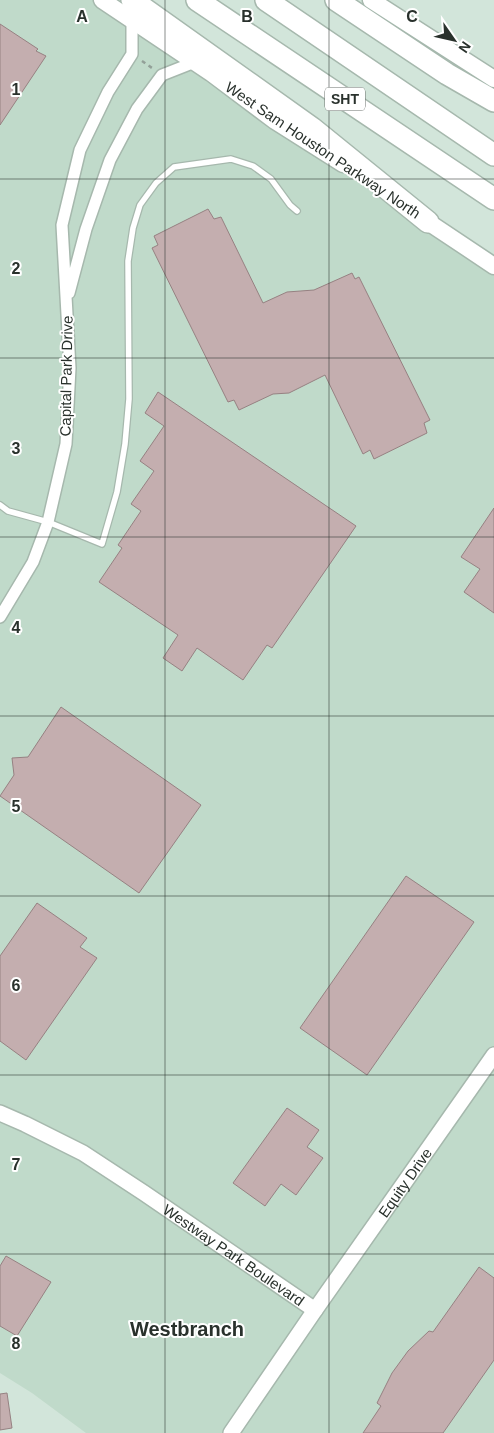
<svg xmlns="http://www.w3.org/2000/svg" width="494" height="1433" font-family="Arial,sans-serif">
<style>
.built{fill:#c0daca}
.building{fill:#c4aeaf;stroke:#968182}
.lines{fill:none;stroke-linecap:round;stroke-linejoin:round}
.service-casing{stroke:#a6b8ad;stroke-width:8}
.minor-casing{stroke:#a6b8ad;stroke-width:14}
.tertiary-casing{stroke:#a6b8ad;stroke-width:18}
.secondary-casing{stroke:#a6b8ad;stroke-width:19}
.motorway-casing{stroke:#a6b8ad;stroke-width:24}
.path{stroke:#92a098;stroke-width:2.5;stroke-dasharray:4 4;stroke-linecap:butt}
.service{stroke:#fff;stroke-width:5.5}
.minor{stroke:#fff;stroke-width:11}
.tertiary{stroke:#fff;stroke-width:15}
.secondary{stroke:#fff;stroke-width:16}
.motorway{stroke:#fff;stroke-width:21}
.grid{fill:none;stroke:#29312c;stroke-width:1;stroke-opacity:0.55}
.labels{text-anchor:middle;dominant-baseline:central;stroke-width:4;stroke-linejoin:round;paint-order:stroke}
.shield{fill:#fff;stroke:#696f6b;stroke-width:1}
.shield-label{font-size:14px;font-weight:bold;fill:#29312c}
.street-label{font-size:15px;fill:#29312c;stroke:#fff}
.district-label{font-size:20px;font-weight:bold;fill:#29312c;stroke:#fff}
.grid-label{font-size:16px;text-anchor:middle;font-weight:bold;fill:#29312c;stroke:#fff;stroke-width:4;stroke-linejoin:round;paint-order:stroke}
</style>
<rect width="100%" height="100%" fill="#d2e5da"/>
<path class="built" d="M0,0h102l392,266v1167h-408l-54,-40 -32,-20z"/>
<path class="building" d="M0,24l38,25 -2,2 10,5 -46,69z
M208,209l6,10 7,-2 42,86 24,-11 27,-2 38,-17 3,6 4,-2 71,143 -6,3 3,10 -53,26 -4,-9 -7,4 -38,-79 -36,18 -16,1 -34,16 -5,-10 -6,2 -76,-154 6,-3 -4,-9z
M158,392l198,134 -84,122 -5,-3 -24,35 -46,-32 -15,23 -19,-13 15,-23 -79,-53 23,-34 -4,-3 23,-34 -10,-7 23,-33 -14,-10 24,-35 -19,-13z
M494,508v105l-30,-21 16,-23 -19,-12z
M61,707l140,98 -62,88 -139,-97 14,-21 -2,-17 16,-1z
M406,876l68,46 -107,153 -67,-47z
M37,903l50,35 -7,9 17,11 -71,102 -26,-19v-85z
M287,1108l32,22 -12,17 16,11 -27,37 -15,-11 -16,22 -32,-23z
M6,1256l45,26 -34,54 -17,-10v-60z
M479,1267l15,11v82l-51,73h-80l18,-27 -4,-3 15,-30 16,-22 21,-20 4,1z
M7,1393l5,35 -12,2v-36z"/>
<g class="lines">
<defs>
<path id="service" d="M0,505l8,6 40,11 54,22 15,-52 8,-48 4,-45 -1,-138 5,-33 7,-23 16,-22 18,-16 57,-8 22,7 18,13 19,26 7,6"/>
<path id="minor" d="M69,293l17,-64 24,-69 27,-51 25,-34 33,-13
M0,617l33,-55 15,-40 18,-78 4,-76 -8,-143 18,-75 28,-58 24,-38v-34"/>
<g id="tertiary">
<path id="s1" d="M0,1113l25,11 58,29 61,40 171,117"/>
<path id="s2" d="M231,1433l84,-123 179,-255"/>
</g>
<path id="secondary" d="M102,0l109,73 64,48 68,43
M371,0l123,79
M419,216l75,50"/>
<path id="motorway" d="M132,0l180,128 116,94
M197,0l297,199
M266,0l228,155
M336,0l111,74 47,27"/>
</defs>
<use href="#service" class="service-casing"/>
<use href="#minor" class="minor-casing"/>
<use href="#tertiary" class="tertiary-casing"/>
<use href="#secondary" class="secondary-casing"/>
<use href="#motorway" class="motorway-casing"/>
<path class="path" d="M142,61l10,7"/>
<use href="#service" class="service"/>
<use href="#minor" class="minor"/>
<use href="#tertiary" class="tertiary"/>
<use href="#secondary" class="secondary"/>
<use href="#motorway" class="motorway"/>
</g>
<path class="grid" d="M165,0v1433M329,0v1433M0,179h494M0,358h494M0,537h494M0,716h494M0,896h494M0,1075h494M0,1254h494"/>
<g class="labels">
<rect class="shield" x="325" y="87.5" width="40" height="23" rx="4"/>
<g class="shield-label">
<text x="345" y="99">SHT</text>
</g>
<g class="street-label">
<text transform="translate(323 150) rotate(34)">West Sam Houston Parkway North</text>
<text transform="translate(66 376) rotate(-89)">Capital Park Drive</text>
<text stroke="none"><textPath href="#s2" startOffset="305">Equity Drive</textPath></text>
<text stroke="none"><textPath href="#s1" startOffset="274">Westway Park Boulevard</textPath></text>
</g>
<g class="district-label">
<text x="187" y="1329">Westbranch</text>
</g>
</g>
<g class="grid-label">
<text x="82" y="22">A</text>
<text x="247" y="22">B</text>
<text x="412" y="22">C</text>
<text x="16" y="95">1</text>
<text x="16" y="274">2</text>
<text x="16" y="454">3</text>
<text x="16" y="633">4</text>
<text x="16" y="812">5</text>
<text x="16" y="991">6</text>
<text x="16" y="1170">7</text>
<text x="16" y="1349">8</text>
</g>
<g transform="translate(454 40) rotate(124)" stroke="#ffffff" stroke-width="4" paint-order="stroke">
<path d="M0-4L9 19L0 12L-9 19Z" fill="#29312c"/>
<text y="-8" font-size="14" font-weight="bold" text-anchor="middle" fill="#29312c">N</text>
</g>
</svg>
